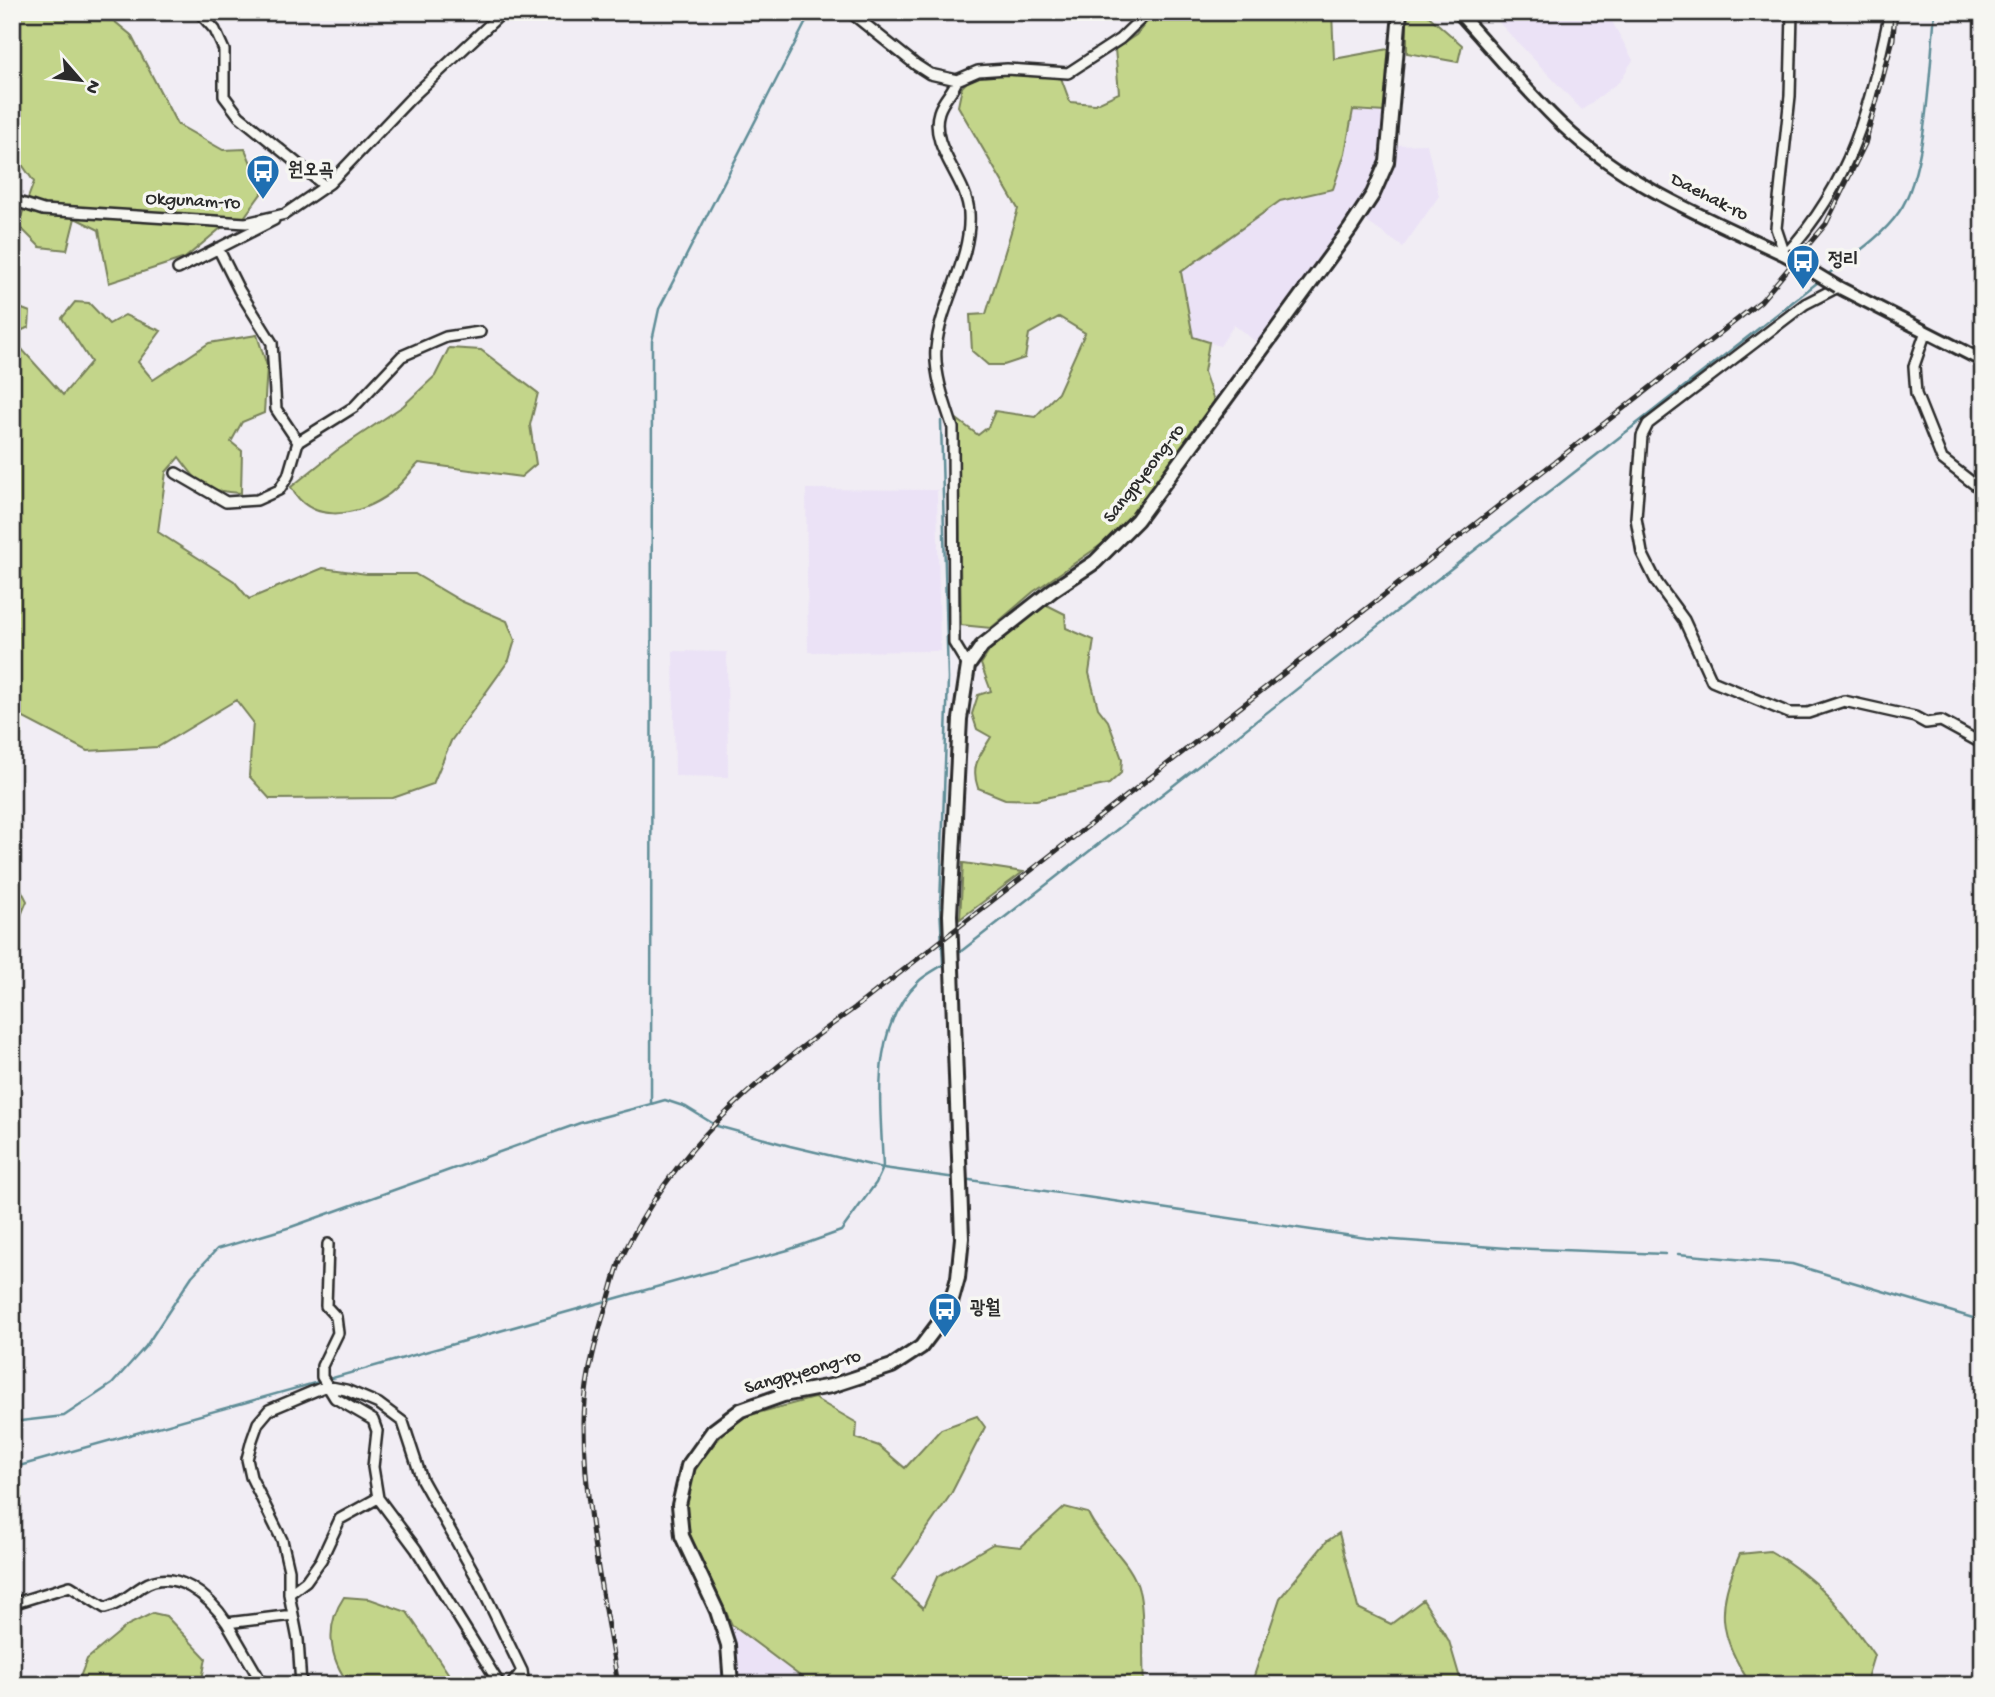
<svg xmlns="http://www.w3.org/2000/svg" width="1995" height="1697" font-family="'Gochi Hand','Poor Story',sans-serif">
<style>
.built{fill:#ebe2f6}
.green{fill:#c3d58a;stroke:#77805a;stroke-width:2}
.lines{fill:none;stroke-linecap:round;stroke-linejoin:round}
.stream{stroke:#5f8d97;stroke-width:2.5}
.minor-casing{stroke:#2b2b2b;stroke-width:14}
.tertiary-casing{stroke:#2b2b2b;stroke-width:16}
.secondary-casing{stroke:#2b2b2b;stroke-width:18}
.minor{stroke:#f6f6f2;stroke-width:9}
.tertiary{stroke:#f6f6f2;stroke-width:10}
.secondary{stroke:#f6f6f2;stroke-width:12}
.rail-casing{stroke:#2b2b2b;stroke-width:5}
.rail{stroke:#f6f6f2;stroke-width:2.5;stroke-dasharray:8;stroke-linecap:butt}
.tertiary-bridge-casing{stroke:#2b2b2b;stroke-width:16;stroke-linecap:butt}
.tertiary-bridge{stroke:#f6f6f2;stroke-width:10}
.labels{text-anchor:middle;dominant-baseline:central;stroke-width:7;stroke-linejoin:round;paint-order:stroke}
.poi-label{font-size:19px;font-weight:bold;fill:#2b2b2b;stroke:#f6f6f2;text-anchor:start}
.street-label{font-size:19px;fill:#2b2b2b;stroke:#f6f6f2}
</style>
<rect width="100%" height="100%" fill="#f1edf4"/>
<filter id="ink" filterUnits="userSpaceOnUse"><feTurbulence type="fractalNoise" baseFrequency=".0143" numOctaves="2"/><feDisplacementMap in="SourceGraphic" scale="14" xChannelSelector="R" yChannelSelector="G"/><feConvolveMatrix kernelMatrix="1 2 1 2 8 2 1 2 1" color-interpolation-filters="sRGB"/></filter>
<g filter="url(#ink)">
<path class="built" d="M1489,12h118l26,48 -13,21 -38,29z
M1353,110l32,2 -7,64 -25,40 -93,129 -26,-20 -14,21 -27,-9 -12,-65 99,-71 53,-12 12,-36z
M1427,144l12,52 -36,51 -39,-27 22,-44 9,-31z
M806,489l131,1 3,161 -132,1z
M673,651l54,1 1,125 -53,-1z
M732,1625l26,22 54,38h-137l48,-13z"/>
<path class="green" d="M12,12h91l28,23 46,89 46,26 22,-1 18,42 -23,32 -19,5 -36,30 -76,25 -10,-53 -24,-12 -8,32 -27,-3 -22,-22 16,-43 -22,-32z
M1190,12h142l2,47 60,-11 -9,64 -32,-2 -8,43 -12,36 -53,12 -99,71 12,65 16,5 -5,30 11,32 -97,129 -85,59 -42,36 -30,-3 -3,-205 20,15 10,-8 7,-16 40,6 23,-24 27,-60 -26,-16 -30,17 -4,24 -21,7h-16l-16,-14 -2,-36 16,-1 32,-105 -60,-103 4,-19 12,-12 74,-1 13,4 9,24 25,2 24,-11 -4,-44 21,-14 14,-17z
M1407,12h17l38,33 -4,17 -51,-9z
M75,302l14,1 20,21 16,-9 36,16 -23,31 15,18 56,-37 48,-8 10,31 -3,47 -22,9 -11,20 11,9 -1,42c-38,-2 -41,-8 -62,-36l-13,15 -8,60 76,49 15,18 74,-31 44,6h48l46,27 46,20 8,19 -6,20 -58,81 -18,43 -40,14 -123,1 -21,-23 4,-54 -17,-22 -78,47 -71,4 -75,-39v-374l51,57 28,-33 -29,-44z
M12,305l18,7 -1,15 -17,8z
M449,348l32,2 57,43 -8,32 6,39 -15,13 -102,-14c-10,10 -21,26 -34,34 -31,20 -75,27 -94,-10l45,-36 67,-45 32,-30z
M1045,604l20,10 1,14 28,12 -5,33 9,35 10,13 14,38 -1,14 -12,11 -73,16 -31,-1 -27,-11c-8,-23 2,-32 13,-51l-14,-8 -5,-15 6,-19 13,-4 -10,-27 9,-14z
M963,863h1l59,9 -63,47z
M12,872l15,29 -11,26 -4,3z
M814,1398l43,25 -1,15 23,8 26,22 36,-39 36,-13 8,11 -34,67 -59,86 31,28 14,-31 56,-33 28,3 44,-40 23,6c12,28 44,47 51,78 6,21 3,69 5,94h-332l-80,-60 -43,-92 -4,-27 9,-38 27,-32 22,-19z
M1339,1533l19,75 33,16 32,-24 26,41 13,44h-211l29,-87 47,-57z
M1770,1551c48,27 73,59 104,104l-9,30h-114c-33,-51 -35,-76 -11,-131z
M344,1597l26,2 37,13 49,73h-106c-22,-27 -25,-60 -6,-88z
M153,1613l13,3 40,42 -5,27h-124l10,-26 41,-34z"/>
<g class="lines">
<path class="stream" d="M1827,275c25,-19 54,-37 72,-63 28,-39 31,-150 36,-200
M941,421l7,258 -8,227 3,57
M955,956l867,-677
M651,1104l1,-763 7,-32 152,-297
M963,1179l403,59 141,10 158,6
M1678,1254l114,10 191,57
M12,1422l52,-6 48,-32 34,-38 46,-70 25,-27 74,-22 289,-104 71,-19 14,-4 21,7 31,19 73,20 93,22 73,10
M12,1468l776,-218 53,-19 35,-48 7,-15c-2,-64 -15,-139 37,-188 8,-7 19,-12 27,-18"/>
<defs>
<path id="minor" d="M199,12l16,18 9,20v46l15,20 86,70
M850,12l66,53 14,9 27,6 21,-9 29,-2 61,4 52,-34 28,-27
M1792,12l-2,84 -14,132 9,27c68,-74 84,-147 105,-243
M957,80c-4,12 -14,19 -18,32 -11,34 29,68 30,101 3,47 -29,90 -33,136 -2,25 9,55 17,79l1,215 14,23
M12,200l31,10 203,13 39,-9 45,-31 80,-84 93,-87
M178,269l96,-49
M1838,287l-33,17 -157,120 -6,12 -6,82 6,35 15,30 27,37 28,61 77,32h19l36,-12 71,16 11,6 15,-2 42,23
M1925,334l-11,32 2,28 26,65 41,32
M298,442l56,-35 48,-51 44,-19 34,-5
M176,473l50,29 31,-2 22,-10 9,-14 10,-34 -22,-33 -4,-66 -33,-53 -21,-42
M328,1244l-2,62 10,11 2,16 -16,33v11l13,21 38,22 4,11 -4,36 5,31 38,51 84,136
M289,1594v-24l-7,-30 -31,-63 -4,-18 5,-19 6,-17 11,-13 57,-24 20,4 33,14 24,18 19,58 56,100 44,91
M12,1604l58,-18 35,22c16,-4 25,-14 38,-22 32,-20 67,11 84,37
M263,1685l-36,-62 66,-8
M301,1685l-3,-45 -9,-46 17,-13 15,-21 19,-41 38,-21
M511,1685l11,-14 2,14"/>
<path id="tertiary" d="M1458,12c35,38 68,79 105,114 62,59 146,93 222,129
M1838,287l145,74"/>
<path id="secondary" d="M731,1685l-3,-40 -11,-34 -35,-75 -3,-31 9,-39 25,-35 28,-21 42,-15 48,-9 61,-20 29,-19 28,-37 9,-32 4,-40 -12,-323 10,-196 8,-53 14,-20 71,-56 42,-28 42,-42 213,-291 23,-35 14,-32 13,-150"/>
</defs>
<use href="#minor" class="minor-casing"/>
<use href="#tertiary" class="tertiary-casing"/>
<use href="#secondary" class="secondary-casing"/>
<use href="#minor" class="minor"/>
<use href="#tertiary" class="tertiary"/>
<use href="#secondary" class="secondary"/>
<defs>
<path id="rail" d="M618,1685c-14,-87 -34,-174 -34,-262 0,-39 11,-82 23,-119 5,-15 8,-31 14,-45 53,-112 137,-182 235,-252l905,-706 65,-77 39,-80 28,-105 2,-27"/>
</defs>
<use href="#rail" class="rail-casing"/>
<use href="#rail" class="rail"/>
<defs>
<path id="tertiary-bridge" d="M1785,255l53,32"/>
</defs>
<use href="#tertiary-bridge" class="tertiary-bridge-casing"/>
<use href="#tertiary-bridge" class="tertiary-bridge"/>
</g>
</g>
<defs>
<symbol id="bus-pin" viewBox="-11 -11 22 30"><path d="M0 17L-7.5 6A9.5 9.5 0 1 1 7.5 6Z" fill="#1f6fb2" stroke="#f6f6f2"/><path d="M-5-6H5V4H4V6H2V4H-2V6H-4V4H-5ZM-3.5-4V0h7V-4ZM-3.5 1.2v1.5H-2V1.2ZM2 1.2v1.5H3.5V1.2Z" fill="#fff"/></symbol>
</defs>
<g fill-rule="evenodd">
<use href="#bus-pin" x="244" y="152" width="38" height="52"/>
<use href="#bus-pin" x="1784" y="242" width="38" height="52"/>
<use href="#bus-pin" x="926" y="1290" width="38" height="52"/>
</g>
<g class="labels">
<g class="poi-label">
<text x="288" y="171">원오곡</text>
<text x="1828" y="261">정리</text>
<text x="970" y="1309">광월</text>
</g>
<g class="street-label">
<text transform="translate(1709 198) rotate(27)">Daehak-ro</text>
<text transform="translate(193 202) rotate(3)">Okgunam-ro</text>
<text transform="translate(1145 474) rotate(-52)">Sangpyeong-ro</text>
<text transform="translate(803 1373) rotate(-16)">Sangpyeong-ro</text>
</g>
</g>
<rect width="1995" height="1697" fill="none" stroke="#f6f6f2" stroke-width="42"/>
<rect x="21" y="21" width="1953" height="1655" fill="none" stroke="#2b2b2b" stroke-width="2.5" filter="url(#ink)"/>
<g transform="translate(80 80) rotate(118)" stroke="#f6f6f2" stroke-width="5" paint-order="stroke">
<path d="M0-5L12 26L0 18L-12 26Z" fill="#2b2b2b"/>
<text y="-10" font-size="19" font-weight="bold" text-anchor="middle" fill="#2b2b2b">N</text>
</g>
</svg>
